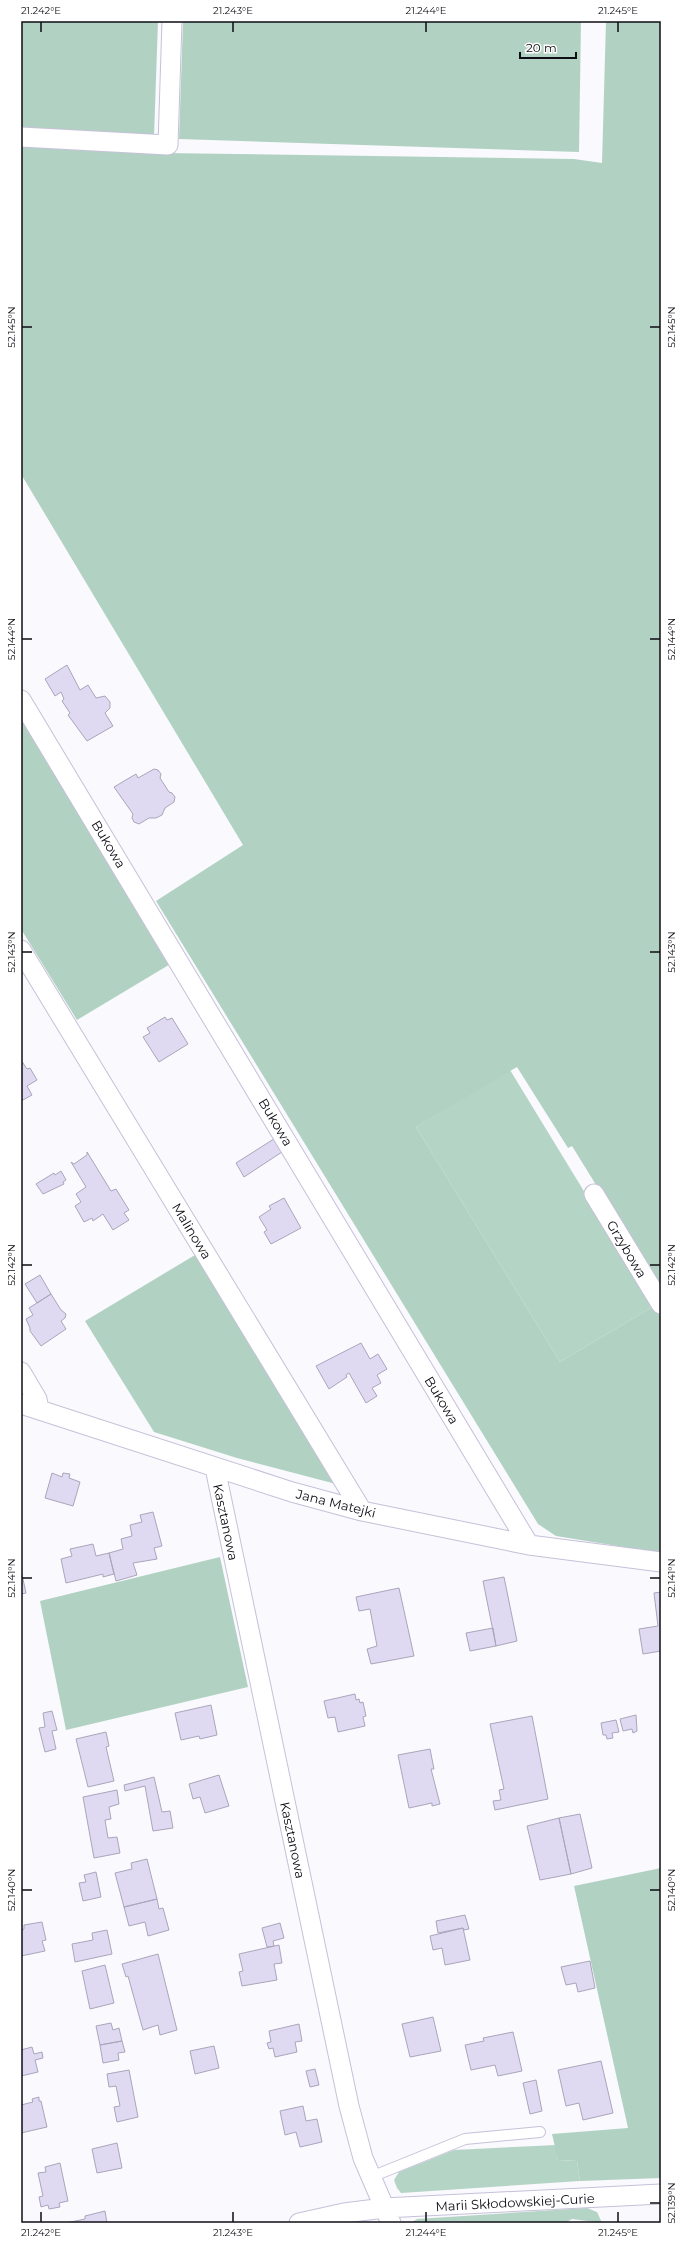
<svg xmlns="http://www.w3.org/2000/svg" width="682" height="2244" font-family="Montserrat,sans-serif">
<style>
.green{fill:#b4d4c5}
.forest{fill:#b1d2c2}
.building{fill:#dfdaf1;stroke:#aaa5bb}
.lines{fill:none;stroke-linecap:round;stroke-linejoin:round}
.service-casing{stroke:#c6c1d8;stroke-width:12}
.minor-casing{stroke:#c6c1d8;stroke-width:21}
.service{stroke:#fff;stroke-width:10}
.minor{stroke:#fff;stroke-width:19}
.ticks{fill:none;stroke:#0e0c14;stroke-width:1.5}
.labels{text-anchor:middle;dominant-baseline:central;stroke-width:3.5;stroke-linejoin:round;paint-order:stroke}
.street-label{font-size:13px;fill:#0e0c14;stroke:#fff}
.neatline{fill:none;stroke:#0e0c14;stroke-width:1.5}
.ticks-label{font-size:10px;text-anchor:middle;fill:#0e0c14}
</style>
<rect width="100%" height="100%" fill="#faf9fe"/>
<path class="green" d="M510,1070l144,236 -94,56 -144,-235z
M556,2145l2,15 19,1 3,20 -179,12 -4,-5 -3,-8 5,-8 55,-22z
M587,2208l10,4 5,11 -30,-4 -7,4h-154l6,-4z"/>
<path class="forest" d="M21,21h137l-4,115 -133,-5z
M183,21h398l-2,131 -400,-13z
M606,21h55v1269l-89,-144 -4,2 -51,-81 -101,60 144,235 94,-56 7,12v235l-105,-17 -18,-12 -382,-623 87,-56 -222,-371v-329l141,8 412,6 28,4z
M21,714l151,249 -95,57 -56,-91z
M195,1255l141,229 -99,-26 -83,-26 -69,-111z
M220,1557l28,130 -182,43 -26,-129z
M661,1868v310l-81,3 -3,-20 -19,-1 -6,-26 76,-6 -54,-242z"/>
<path class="building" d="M67,665l13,25 8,-5 8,13 9,-2 5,6v6l-5,5 8,13 -26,15 -19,-26 2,-2 -8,-12 2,-2 -3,-7 -6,4 -10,-17z
M154,769l4,1 3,4 -1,4 9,14 3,1 3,4 -1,5 -9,6 -3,7 -6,3h-7l-10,6 -5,-2 -2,-4 1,-4 -19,-27 22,-13 2,4z
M165,1017l2,3 5,-2 16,26 -29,18 -16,-25 7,-4 -3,-5z
M21,1060l6,9 3,-1 7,12 -10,6 5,9 -11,6z
M277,1137l8,13 -41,27 -8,-14z
M87,1152l24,39 5,-2 13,21 -5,3 5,7 -16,10 -10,-16 -10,7 -1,-3 -8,4 -9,-16 6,-4 -5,-8 10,-7 -15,-25 3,2 13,-9z
M61,1171l5,9 -3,2 1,2 -21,10 -7,-10 18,-11 1,2z
M284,1198l17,30 -30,16 -7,-12 3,-2 -8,-13 12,-8 -2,-3z
M40,1275l11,19 -14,9 -12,-19z
M51,1294l10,16 5,4 -1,4 -4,3 5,8 -25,17 -11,-15v-3l-4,-9 7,-4 -4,-7z
M361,1343l9,16 8,-5 9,15 -10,6 4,8 -9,5 5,8 -11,7 -17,-30 -3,2 1,2 -18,12 -13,-23z
M52,1473l10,4 1,-4 7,1 -1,4 11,4 -7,24 -28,-8z
M153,1512l9,34 -8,2 3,11 -24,4 4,12 -21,6 -7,-28 14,-4 -2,-10 11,-3 -2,-11 12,-3 -2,-7z
M93,1544l3,12 13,-3 5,21 -11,3v-3l-37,9 -5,-24 11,-3 -2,-7z
M21,1570l5,23 -5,1z
M504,1577l13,64 -21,5 -13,-65z
M399,1588l15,68 -43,8 -4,-15 10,-3 -7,-37 -11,2 -3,-14z
M661,1592v59l-18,3 -4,-25 19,-3 -4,-33z
M493,1628l3,18 -26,5 -4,-18z
M355,1694l1,6 3,-1 1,4 3,-1 3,14 -3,1 2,9 -27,6 -3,-15 -7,1 -4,-17z
M211,1705l6,30 -17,4 -1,-3 -18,4 -6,-27z
M52,1711l5,19 -5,1 4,18 -11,3 -6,-24 6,-1 -2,-14z
M636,1715l1,16 -4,2 -1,-4 -9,2 -3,-12z
M532,1716l16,83 -53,11 -2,-9 8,-1 -2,-10 5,-1 -14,-65z
M616,1720l3,12 -7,1 1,5 -6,1 -1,-4h-3l-2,-12z
M106,1732l3,14 -3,1 8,34 -26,6 -12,-48z
M430,1749l4,20h-3l9,35 -8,2v-3l-23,5 -11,-53z
M219,1775l10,31 -24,7 -5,-16 -7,2 -4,-15z
M154,1777l8,35 8,-1 3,17 -20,3 -8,-45 -20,5 -1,-6z
M117,1790l2,14 -10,3 2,12 -6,1 3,18 9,-1 3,16 -26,5 -11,-61z
M580,1814l12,54 -21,6 -12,-56z
M559,1818l12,56 -31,6 -13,-54z
M147,1859l10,40 -33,8 -9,-34 17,-4 -1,-6z
M96,1872l5,25 -18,4 -4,-18 7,-1 -2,-7z
M157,1899l2,10 4,-1 6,22 -21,6 -3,-14 -16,4 -5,-19z
M465,1915l4,14 -5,1 -1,-2 -25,5 -2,-12z
M42,1922l4,18 -4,1 3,10 -24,5v-26l3,-1v-4z
M280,1923l4,15 -11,3 1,5 -7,1 -5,-19z
M463,1928l7,32 -25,5 -3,-17 -9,2 -3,-14z
M107,1930l5,24 -37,8 -3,-18 21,-4 -1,-7z
M279,1945l3,18 -8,1 3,16 -35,6 -3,-14 4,-1 -4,-17z
M158,1954l19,76 -17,5 -2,-10 -15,5 -15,-54 -2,1 -4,-13z
M590,1961l5,27 -17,4 -2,-9 -10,2 -5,-18z
M105,1965l9,38 -24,6 -8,-38z
M433,2017l8,34 -31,6 -8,-33z
M111,2023l2,7 6,-2 3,13 -22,4 -4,-19z
M299,2024l3,17 -7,1 2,10 -22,5 -2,-9 -4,1 -2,-6 4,-1 -2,-11z
M513,2032l9,39 -24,5 -3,-11 -24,5 -6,-25 19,-4 -1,-3z
M122,2041l3,11 -7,1 1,7 -16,3 -3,-18z
M214,2046l5,22 -24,6 -5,-23z
M32,2047l2,7 8,-2 1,6 -8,2 3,12 -17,4v-26z
M601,2061l12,52 -30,7 -4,-17 -13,3 -8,-36z
M315,2069l4,16 -9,2 -4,-16z
M129,2070l9,47 -21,5 -3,-15 6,-1 -4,-20 -7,1 -2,-13z
M536,2080l6,31 -12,3 -7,-31z
M39,2097v4h2l6,26 -26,6v-28l12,-3 -1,-3z
M303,2106l3,15 11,-2 5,23 -22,5 -4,-15 -11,3 -5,-24z
M117,2143l5,25 -25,5 -5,-24z
M60,2163l8,38 -9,2 1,4 -11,2 -1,-4 -7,2 -2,-10 4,-1 -5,-23 8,-1 -1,-5z
M105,2211l2,12h-41l19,-4v-3z"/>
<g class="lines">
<defs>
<path id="service" d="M371,2177l94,-38 75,-7"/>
<path id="minor" d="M21,137l147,8 4,-124
M21,700l508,845
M21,950l341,561
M594,1194l67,110
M21,1372l16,27 2,10
M21,1404l271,88 70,19 167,34 132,17
M215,1468l134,638 14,52 28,65
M299,2223l45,-10 40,-5 277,-14"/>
</defs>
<use href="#service" class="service-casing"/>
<use href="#minor" class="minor-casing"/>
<use href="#service" class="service"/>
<use href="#minor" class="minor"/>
</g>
<path class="ticks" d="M41,22v10M233,22v10M426,22v10M618,22v10M22,327h10M650,327h10M22,639h10M650,639h10M22,952h10M650,952h10M22,1265h10M650,1265h10M22,1578h10M650,1578h10M22,1890h10M650,1890h10M650,2203h10M41,2212v10M233,2212v10M426,2212v10M618,2212v10"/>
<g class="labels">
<g class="street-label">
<text transform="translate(109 844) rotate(59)">Bukowa</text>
<text transform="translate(276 1122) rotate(59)">Bukowa</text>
<text transform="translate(192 1231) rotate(59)">Malinowa</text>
<text transform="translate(627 1249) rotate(59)">Grzybowa</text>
<text transform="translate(442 1400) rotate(59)">Bukowa</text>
<text transform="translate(336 1503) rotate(14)">Jana Matejki</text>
<text transform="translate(226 1522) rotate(78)">Kasztanowa</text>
<text transform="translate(293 1840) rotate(78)">Kasztanowa</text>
<text transform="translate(515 2202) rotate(-3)">Marii Skłodowskiej-Curie</text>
</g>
</g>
<rect width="682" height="2244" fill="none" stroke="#ffffff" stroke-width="44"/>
<path d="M520 52v6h56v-6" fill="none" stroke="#0e0c14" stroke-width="2"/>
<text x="526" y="52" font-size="12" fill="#0e0c14" stroke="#ffffff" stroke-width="3" paint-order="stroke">20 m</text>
<rect x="22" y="22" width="638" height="2200" class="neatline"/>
<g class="ticks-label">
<text x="41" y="14">21.242°E</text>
<text x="233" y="14">21.243°E</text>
<text x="426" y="14">21.244°E</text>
<text x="618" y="14">21.245°E</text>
<text transform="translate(11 327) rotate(-90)" y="4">52.145°N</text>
<text transform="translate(671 327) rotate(-90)" y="4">52.145°N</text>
<text transform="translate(11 639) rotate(-90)" y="4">52.144°N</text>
<text transform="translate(671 639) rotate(-90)" y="4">52.144°N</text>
<text transform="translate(11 952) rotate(-90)" y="4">52.143°N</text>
<text transform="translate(671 952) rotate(-90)" y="4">52.143°N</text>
<text transform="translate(11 1265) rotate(-90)" y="4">52.142°N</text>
<text transform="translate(671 1265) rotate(-90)" y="4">52.142°N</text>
<text transform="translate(11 1578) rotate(-90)" y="4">52.141°N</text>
<text transform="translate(671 1578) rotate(-90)" y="4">52.141°N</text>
<text transform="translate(11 1890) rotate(-90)" y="4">52.140°N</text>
<text transform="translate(671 1890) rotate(-90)" y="4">52.140°N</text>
<text transform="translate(671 2203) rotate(-90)" y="4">52.139°N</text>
<text x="41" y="2236">21.242°E</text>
<text x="233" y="2236">21.243°E</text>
<text x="426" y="2236">21.244°E</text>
<text x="618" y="2236">21.245°E</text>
</g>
</svg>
